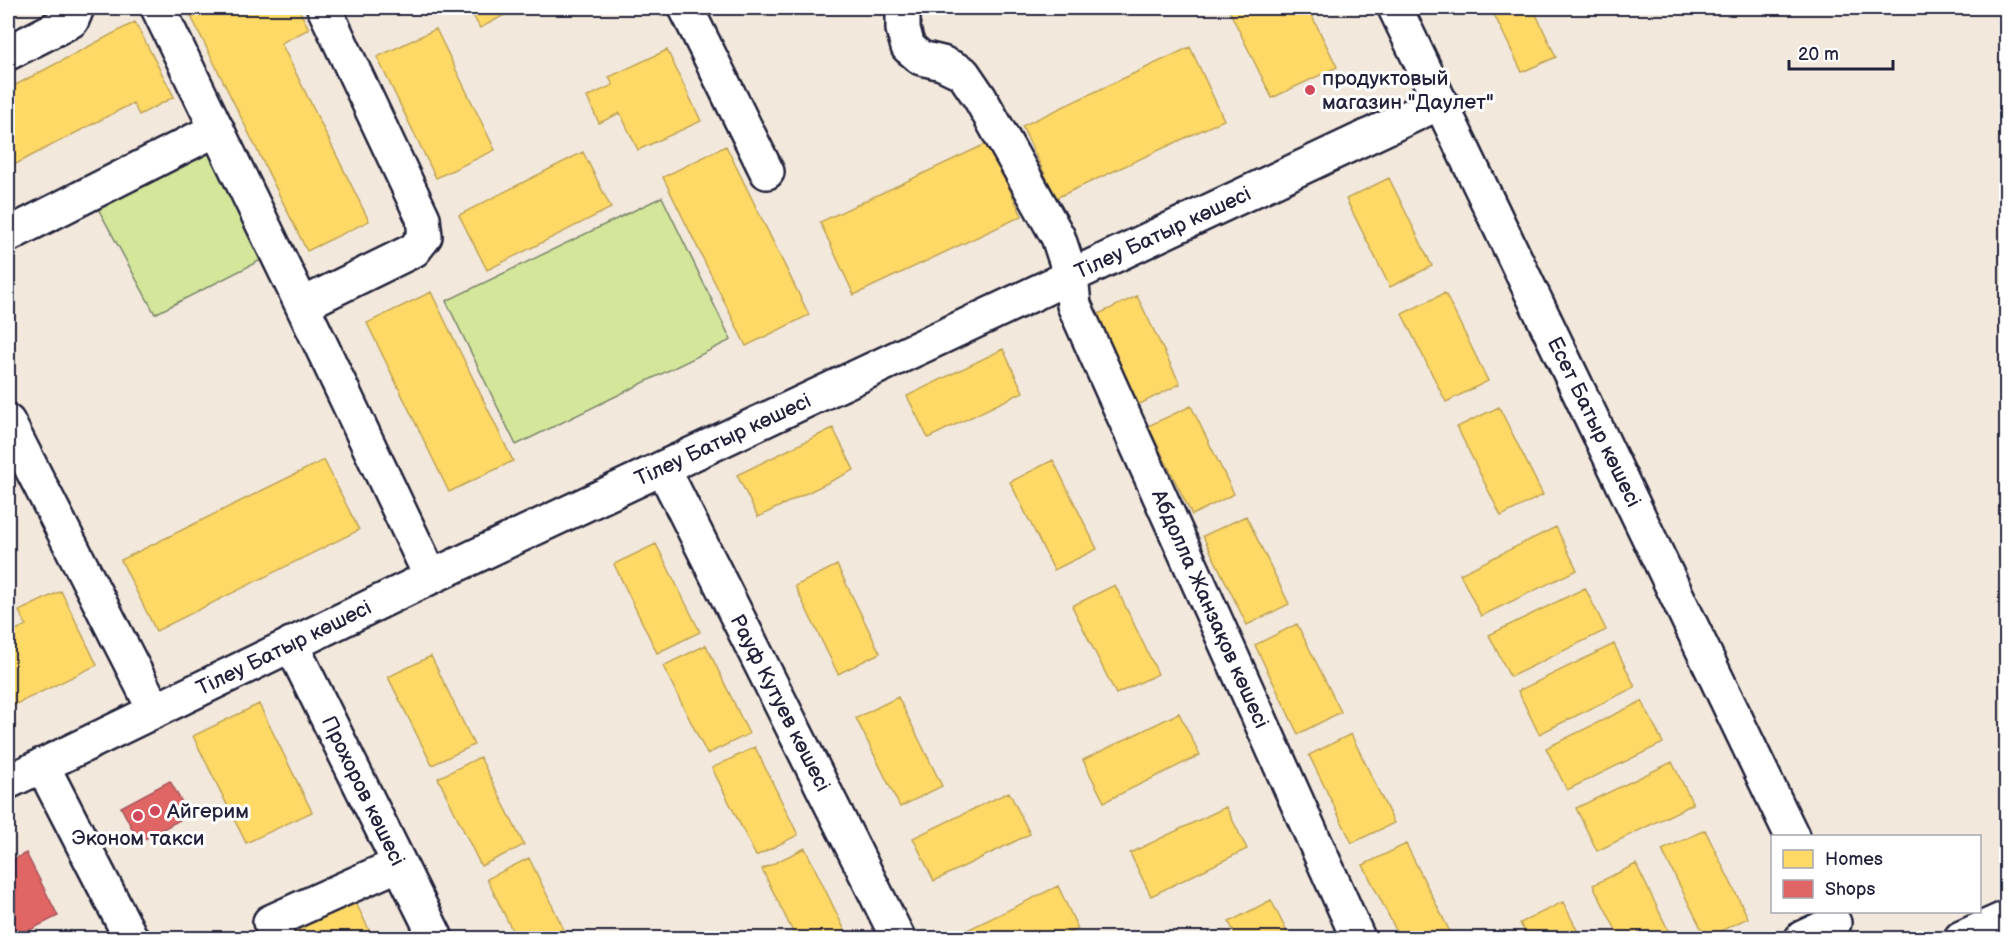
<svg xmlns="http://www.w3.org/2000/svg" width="2014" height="946" font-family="'Balsamiq Sans',sans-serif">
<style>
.green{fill:#d3e69a;stroke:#7a846a;stroke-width:1.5}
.homes{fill:#ffd966;stroke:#bda259;stroke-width:1.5}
.shops{fill:#e06666;stroke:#a75259;stroke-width:1.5}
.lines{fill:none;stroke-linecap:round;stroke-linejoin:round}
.minor-casing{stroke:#22223b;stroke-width:38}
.minor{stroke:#fff;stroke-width:33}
.poi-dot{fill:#d1495b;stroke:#fff;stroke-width:2}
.labels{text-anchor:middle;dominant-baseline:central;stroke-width:6;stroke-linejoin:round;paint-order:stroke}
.poi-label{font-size:21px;fill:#22223b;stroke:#fff;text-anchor:start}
.street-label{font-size:21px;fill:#22223b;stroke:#fff}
</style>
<rect width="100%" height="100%" fill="#f2e8db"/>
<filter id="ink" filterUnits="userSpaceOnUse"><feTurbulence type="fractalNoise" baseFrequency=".0167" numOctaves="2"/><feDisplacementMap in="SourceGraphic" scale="12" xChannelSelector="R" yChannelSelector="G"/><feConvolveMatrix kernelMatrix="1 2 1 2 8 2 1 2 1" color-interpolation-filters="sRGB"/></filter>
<g filter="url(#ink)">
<path class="green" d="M206,146l57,113 -108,55 -61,-113z
M662,197l69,143 -215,105 -70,-144z"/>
<path class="homes" d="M187,8h111l11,21 -28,14 88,178 -62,30z
M469,8h49l-38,20z
M1228,8h80l29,59 -65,31z
M1491,8h42l23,49 -34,15z
M135,22l39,75 -35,18 -6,-12 -125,65v-79z
M436,29l59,121 -59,28 -59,-121z
M1190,47l34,73 -168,78 -34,-72z
M667,50l34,71 -63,29 -18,-37 -21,10 -12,-26 26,-12 -4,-8z
M988,143l34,73 -168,79 -34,-73z
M726,146l83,169 -63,31 -83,-169z
M583,152l28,56 -124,62 -28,-55z
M1389,178l43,88 -42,21 -44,-88z
M431,292l82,169 -64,31 -82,-169z
M1445,293l43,88 -42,21 -44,-88z
M1137,296l43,88 -42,21 -44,-89z
M1003,349l20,43 -95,46 -21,-42z
M1191,406l43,88 -42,21 -44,-89z
M1499,407l44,88 -42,21 -44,-89z
M833,428l21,42 -96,47 -21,-42z
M324,460l35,70 -203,101 -35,-71z
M1053,460l44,89 -43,21 -44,-88z
M1246,516l43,88 -42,21 -44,-89z
M1556,527l21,43 -96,46 -21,-42z
M656,544l44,88 -43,21 -43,-89z
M837,565l43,88 -42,21 -43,-88z
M1115,585l43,89 -42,20 -44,-88z
M1585,588l21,42 -96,47 -21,-42z
M61,591l36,74 -89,43v-74l18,-9 -7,-14z
M1297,624l44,88 -43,22 -43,-89z
M1614,644l21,43 -96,47 -21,-43z
M706,645l43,89 -42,20 -44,-88z
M431,656l43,89 -42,20 -44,-88z
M898,697l44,89 -42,21 -44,-89z
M1642,701l21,42 -96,47 -21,-42z
M259,704l53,108 -66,31 -53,-107z
M1179,713l21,42 -96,47 -21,-42z
M1351,734l43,89 -42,20 -43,-88z
M755,747l43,88 -42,21 -44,-88z
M480,757l44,88 -43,21 -43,-88z
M1672,762l21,42 -96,47 -21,-43z
M1009,792l21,42 -96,47 -21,-43z
M1226,807l21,42 -96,47 -21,-43z
M1705,830l43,88 -42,20 -44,-88z
M1406,844l44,88 -13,6h-37l-37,-73z
M805,848l43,89 -4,1h-48l-34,-69z
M529,858l39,80h-52l-29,-59z
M1636,864l36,74h-52l-27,-53z
M1058,886l20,43 -20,9h-94l-3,-5z
M1271,900l19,38h-53l-8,-16z
M355,901l18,37h-74l-4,-8z
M1563,902l18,36h-53l-8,-15z"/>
<path class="shops" d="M170,781l19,34 -50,27 -18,-35z
M26,853l32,63 -44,22h-6v-76z"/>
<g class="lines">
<defs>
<path id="minor" d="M158,8l144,297 129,272
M686,8l81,164
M903,8v21l5,18 13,11 21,5 21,10 17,25 78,139 13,39 3,29 284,633
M1395,8l397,828
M8,53l64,-33 5,-12
M8,235l209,-106
M302,305l112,-55 11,-14 -2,-18 -99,-210
M8,422l147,289
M663,468l235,470
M291,644l145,294
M42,765l89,173
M8,782l423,-205 1010,-475
M278,938l-8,-16 129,-58
M1802,938l32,-15
M1961,938l45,-20"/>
</defs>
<use href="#minor" class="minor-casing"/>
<use href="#minor" class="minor"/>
</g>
</g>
<g class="poi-dot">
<circle cx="1310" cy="90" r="6"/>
<circle cx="155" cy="811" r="6"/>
<circle cx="138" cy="816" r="6"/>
</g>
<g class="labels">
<g class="poi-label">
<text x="1322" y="78">продуктовый<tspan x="1322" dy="24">магазин "Даулет"</tspan></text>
<text x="167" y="811">Айгерим</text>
<text x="138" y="838" text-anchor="middle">Эконом такси</text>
</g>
<g class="street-label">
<text transform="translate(1163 233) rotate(-25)">Тілеу Батыр көшесі</text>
<text transform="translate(1594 422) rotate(64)">Есет Батыр көшесі</text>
<text transform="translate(723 440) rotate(-25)">Тілеу Батыр көшесі</text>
<text transform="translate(1210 609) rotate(66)">Абдолла Жанзақов көшесі</text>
<text transform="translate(284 648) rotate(-26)">Тілеу Батыр көшесі</text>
<text transform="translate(780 703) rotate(63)">Рауф Кутуев көшесі</text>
<text transform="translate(363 791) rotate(64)">Прохоров көшесі</text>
</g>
</g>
<rect width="2014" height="946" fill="none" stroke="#fff" stroke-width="30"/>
<rect x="15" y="15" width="1984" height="916" fill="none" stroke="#22223b" stroke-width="2" filter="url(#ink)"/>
<rect x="1771" y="835" width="210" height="78" fill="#ffffff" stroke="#a7a7b1" stroke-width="1.5"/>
<rect x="1783" y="850" width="30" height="18" fill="#ffd966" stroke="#a7a7b1" stroke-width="1.5"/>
<text x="1825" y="865" font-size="18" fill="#22223b">Homes</text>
<rect x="1783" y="880" width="30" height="18" fill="#e06666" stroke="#a7a7b1" stroke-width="1.5"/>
<text x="1825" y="895" font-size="18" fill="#22223b">Shops</text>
<path d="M1789 60v9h104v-9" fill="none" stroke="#22223b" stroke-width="3"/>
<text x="1798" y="60" font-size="18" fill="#22223b" stroke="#ffffff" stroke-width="4.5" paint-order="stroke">20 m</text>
</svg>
